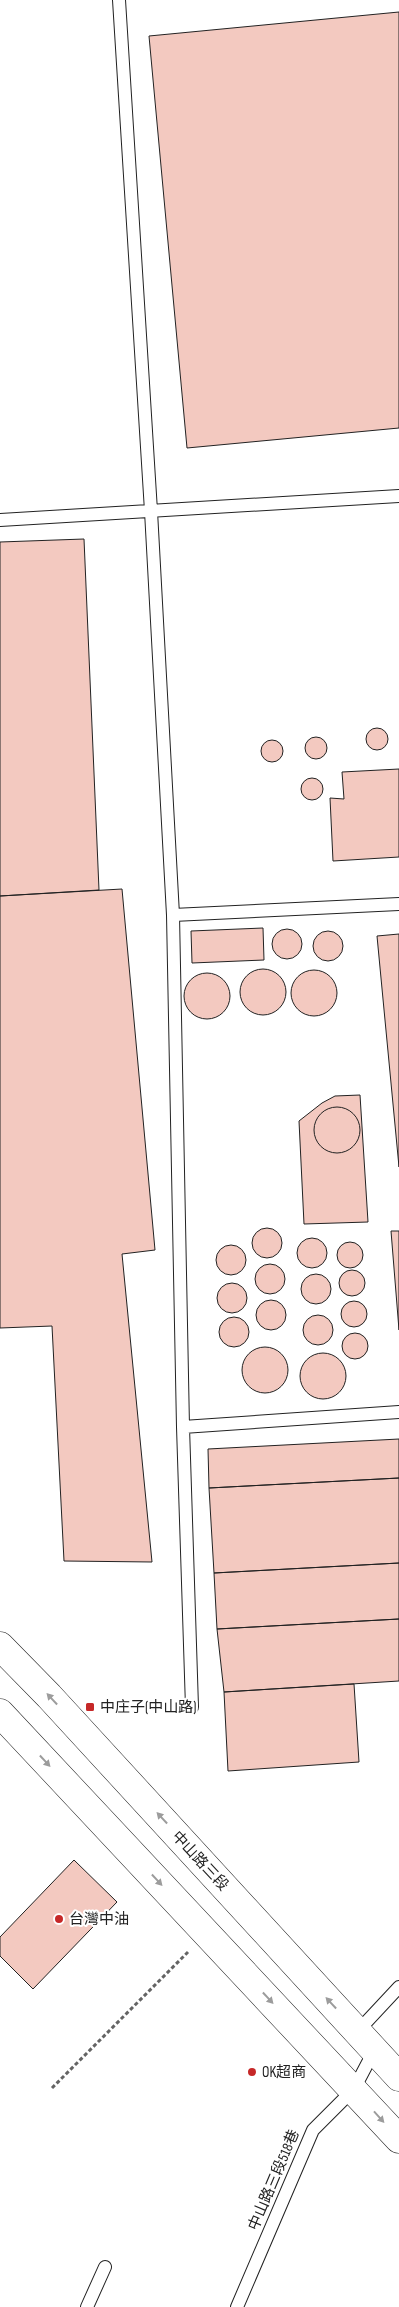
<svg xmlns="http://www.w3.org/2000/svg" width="399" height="2307" font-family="'Sofia Sans Condensed','Noto Sans TC',sans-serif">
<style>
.building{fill:#f3c9c0;stroke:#222}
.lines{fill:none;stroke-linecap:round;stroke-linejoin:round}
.lane-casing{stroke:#222;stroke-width:14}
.primary-casing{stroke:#222;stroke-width:29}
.path{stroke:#646464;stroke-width:3;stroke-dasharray:4 2.5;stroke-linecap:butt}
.lane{stroke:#fff;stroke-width:12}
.primary{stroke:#fff;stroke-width:28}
.oneway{fill:#9c9c9c}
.poi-dot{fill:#c62828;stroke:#fff;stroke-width:2}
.labels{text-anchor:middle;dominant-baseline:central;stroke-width:4;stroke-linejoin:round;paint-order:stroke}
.poi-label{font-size:15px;fill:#222;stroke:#fff;text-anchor:start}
.street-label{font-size:15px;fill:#222;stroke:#fff}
</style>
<rect width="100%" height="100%" fill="#fff"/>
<path class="building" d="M399,12v416l-212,20 -38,-412z
M84,539l15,351 -99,6v-354z
M366 739a11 11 0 1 1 22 0a11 11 0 1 1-22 0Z
M305 748a11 11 0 1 1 22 0a11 11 0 1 1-22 0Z
M261 751a11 11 0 1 1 22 0a11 11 0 1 1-22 0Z
M399,769v88l-66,4 -3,-63 14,1 -2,-27z
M301 789a11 11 0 1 1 22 0a11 11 0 1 1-22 0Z
M122,889l33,361 -33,4 30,308 -88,-1 -12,-235 -52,2v-432z
M263,928l1,32 -72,3 -1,-32z
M272 944a15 15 0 1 1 30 0a15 15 0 1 1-30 0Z
M313 946a15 15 0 1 1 30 0a15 15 0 1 1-30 0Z
M399,934v233l-22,-231z
M240 992a23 23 0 1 1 46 0a23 23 0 1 1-46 0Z
M291 993a23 23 0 1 1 46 0a23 23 0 1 1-46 0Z
M184 996a23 23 0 1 1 46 0a23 23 0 1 1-46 0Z
M360,1095l8,127 -64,2 -5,-103 23,-18 13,-7z
M314 1130a23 23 0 1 1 46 0a23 23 0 1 1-46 0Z
M252 1243a15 15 0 1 1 30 0a15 15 0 1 1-30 0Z
M391,1231h8v99z
M297 1253a15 15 0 1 1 30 0a15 15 0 1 1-30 0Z
M337 1255a13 13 0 1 1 26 0a13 13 0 1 1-26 0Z
M216 1260a15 15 0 1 1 30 0a15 15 0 1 1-30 0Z
M255 1279a15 15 0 1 1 30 0a15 15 0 1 1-30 0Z
M339 1283a13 13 0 1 1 26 0a13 13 0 1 1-26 0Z
M301 1289a15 15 0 1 1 30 0a15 15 0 1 1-30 0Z
M217 1298a15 15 0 1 1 30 0a15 15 0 1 1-30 0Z
M256 1315a15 15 0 1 1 30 0a15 15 0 1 1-30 0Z
M341 1314a13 13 0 1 1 26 0a13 13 0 1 1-26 0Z
M303 1330a15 15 0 1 1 30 0a15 15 0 1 1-30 0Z
M219 1332a15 15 0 1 1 30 0a15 15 0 1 1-30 0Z
M342 1346a13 13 0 1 1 26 0a13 13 0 1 1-26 0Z
M242 1370a23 23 0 1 1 46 0a23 23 0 1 1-46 0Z
M300 1376a23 23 0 1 1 46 0a23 23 0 1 1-46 0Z
M399,1439v39l-190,10 -1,-39z
M399,1478v85l-185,10 -5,-85z
M399,1563v56l-182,10 -3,-56z
M399,1619v62l-175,11 -7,-63z
M354,1684l5,78 -131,9 -4,-79z
M74,1860l43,42 -84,87 -33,-33v-19z"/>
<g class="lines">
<defs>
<path id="lane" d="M119,0l32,511 22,404 10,512 9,280
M0,520l399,-24
M173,915l226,-11
M183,1427l216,-15
M357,2032l42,-45
M87,2307l18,-40
M237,2307l76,-177 41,-41 20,-38"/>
<path id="primary" d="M0,1646l49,50 350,381
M0,1713l399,426"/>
</defs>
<use href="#lane" class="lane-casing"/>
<use href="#primary" class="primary-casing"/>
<path class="path" d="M52,2088l136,-136"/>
<use href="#lane" class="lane"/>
<use href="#primary" class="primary"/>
</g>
<defs><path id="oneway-solid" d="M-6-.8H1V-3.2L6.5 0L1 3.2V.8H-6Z" transform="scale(1.25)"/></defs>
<g class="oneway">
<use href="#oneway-solid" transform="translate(52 1699) rotate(-133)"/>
<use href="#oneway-solid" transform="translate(45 1761) rotate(47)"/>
<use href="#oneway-solid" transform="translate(162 1818) rotate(-133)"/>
<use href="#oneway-solid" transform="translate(157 1880) rotate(47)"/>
<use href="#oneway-solid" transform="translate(268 1998) rotate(47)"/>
<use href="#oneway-solid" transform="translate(331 2003) rotate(-133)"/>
<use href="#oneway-solid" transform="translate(379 2117) rotate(48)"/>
</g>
<g class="poi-dot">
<rect x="85" y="1702" width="10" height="10" rx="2.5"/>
<circle cx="59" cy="1919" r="5"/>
<circle cx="252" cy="2072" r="5"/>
</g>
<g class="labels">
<g class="poi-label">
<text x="100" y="1707">中庄子(中山路)</text>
<text x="69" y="1919">台灣中油</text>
<text x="262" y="2072">OK超商</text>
</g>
<g class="street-label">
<text transform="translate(200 1861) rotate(47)">中山路三段</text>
<text transform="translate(274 2180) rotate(-67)">中山路三段518巷</text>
</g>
</g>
</svg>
